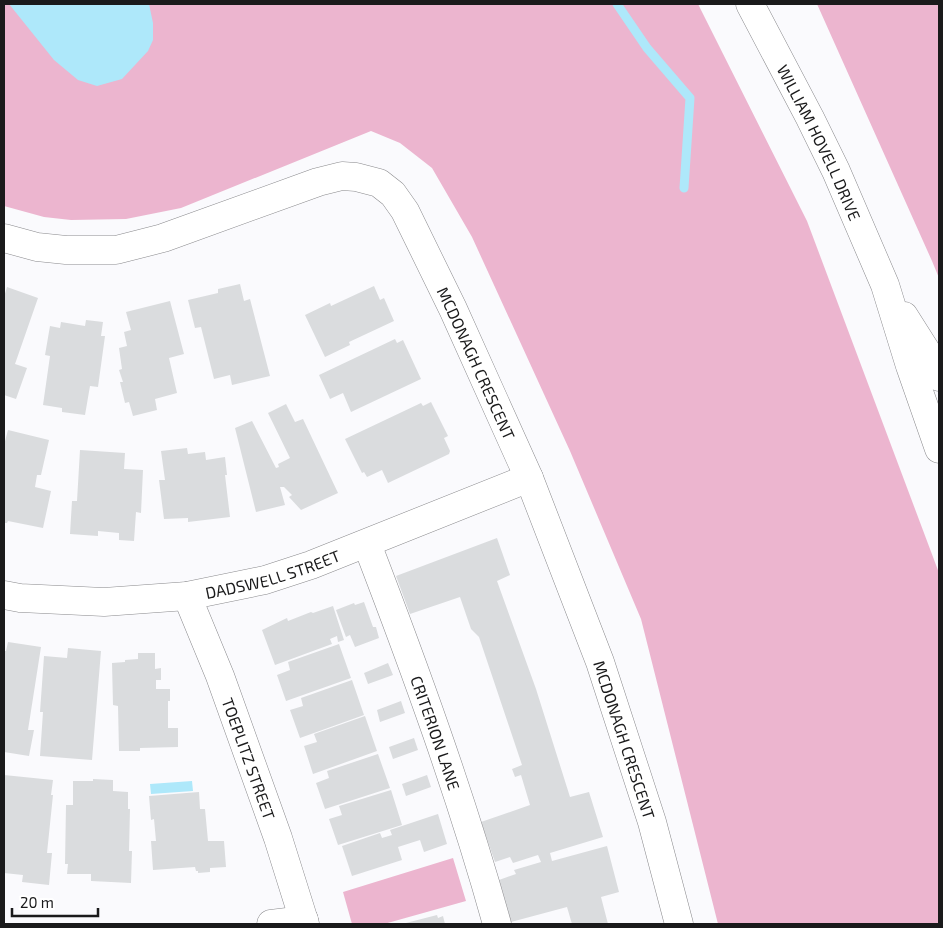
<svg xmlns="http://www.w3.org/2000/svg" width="943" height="928" font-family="'Exo 2',sans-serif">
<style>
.green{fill:#ecb5cf}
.water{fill:#aee8fa}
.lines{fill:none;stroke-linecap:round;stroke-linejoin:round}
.stream{stroke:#aee8fa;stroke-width:9}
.building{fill:#dadcde}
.minor-casing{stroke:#8a8a8d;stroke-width:29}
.primary-casing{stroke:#8a8a8d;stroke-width:29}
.minor{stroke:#fff;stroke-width:28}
.primary{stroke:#fff;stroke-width:28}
.labels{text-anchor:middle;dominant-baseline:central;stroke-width:4;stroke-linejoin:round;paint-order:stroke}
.street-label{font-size:16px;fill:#1a1a1b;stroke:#fff}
</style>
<rect width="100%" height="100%" fill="#fafafd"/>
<path class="green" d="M4,4h694l109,217 132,352v351h-221l-77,-305 -71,-168 -98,-214 -40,-69 -32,-25 -29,-12 -190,77 -55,11 -55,1 -27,-3 -40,-11z
M817,4h122v274l-7,-17z
M453,858l13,43 -82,23h-32l-9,-32z"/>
<path class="water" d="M9,4h140l4,19v17l-5,11 -26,28 -25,7 -19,-6 -24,-20z
M192,781l1,10 -42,3 -1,-10z"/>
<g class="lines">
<path class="stream" d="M617,4l30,44 43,50 -6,90"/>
</g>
<path class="building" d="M240,284l4,17 6,-2 20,77 -38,9 -2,-10 -16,4 -13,-52 -6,1 -7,-28 30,-7v-4z
M374,286l6,14 4,-2 10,23 -45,21 1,3 -25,12 -20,-42 25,-12 1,3z
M7,287l31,11 -23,66 12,4 -11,31 -12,-4v-98z
M170,301l14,53 -15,4 8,35 -22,6 2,11 -24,6 -4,-14 -4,1 -5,-21h3l-4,-12 3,-1 -3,-21 8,-2 -3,-14 7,-2 -5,-18z
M86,320l17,2 -2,14h4l-7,51 -8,-1 -5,29 -23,-3v-4l-19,-3 7,-49 -5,-1 5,-29 10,2 1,-6 24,4z
M395,339l2,4 6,-3 18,39 -70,33 -8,-19 -13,6 -11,-24z
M431,402l17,34 -4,2 6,13 -1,3 -61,29 -6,-13 -15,7 -3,-5 -2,1 -17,-34 76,-36 2,3z
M286,404l9,18 8,-3 35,74 -37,17 -12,-13 3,-2 -8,-8h-4l5,18 -29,7 -21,-84 17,-7 24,47 3,-1 -1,-3 12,-6 -22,-45z
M8,430l41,10 -8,35h-4l-2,12 16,4 -8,37 -35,-7 -1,2h-3v-78z
M187,448l1,6 17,-2 1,8 19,-3 2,18h-2l5,42 -42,5v-4l-24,1 -5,-39h6l-4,-29z
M80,450l45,3 -1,16 19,1 -2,43 -5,-1 -2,29 -15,-1v-7l-21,-2v5l-28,-2 2,-33h5z
M497,538l13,37 -13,6 39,108 34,108 19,-5 14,45 -53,16 2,8 55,-15 12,46 -18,5 7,27h-36l-5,-17 -56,15 -12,-42 17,-6 -2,-4 27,-8 -3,-7 -25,8 -3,-6 -15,5 -14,-40 49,-17 -9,-30 -6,2 -3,-8 10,-4 -43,-128 -8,-8 -11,-32 -50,17 -14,-38z
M364,602l9,25h3l3,11 -24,9 -5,-12 -4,2 -10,-27 18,-7 1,2z
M333,606l11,34 -6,2 -1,-6 -7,3 2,5 -57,21 -13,-35 25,-12 1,3 23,-9 2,1z
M8,642l33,5 -13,83h6l-5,26 -25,-4v-101h2z
M339,644l12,34 -65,23 -9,-26 13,-5 -2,-8z
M68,648l33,3 -9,109 -52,-4 3,-44h-3l4,-56 23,2z
M138,653h17v16l6,-1v12h-5v9h14v12h-2v27h10v19l-38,1v3h-21l-1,-45 -5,-1 -1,-42 13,-1v-2l13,-1z
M388,663l5,12 -25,9 -4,-11z
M352,680l12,35 -64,23 -10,-28 13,-4 -2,-8z
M401,701l4,12 -25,9 -3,-12z
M365,716l12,35 -64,23 -9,-28 13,-4 -3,-8z
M414,738l4,12 -25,9 -4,-12z
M378,754l12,34 -65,21 -9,-26 13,-5 -2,-7z
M4,775l49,5 -2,15h2l-6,58h5l-3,32 -27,-3 1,-7 -19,-2z
M427,775l4,12 -25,9 -4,-12z
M93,779l20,1v11l15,1v17h2l-1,42h3l-1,32 -40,-2v-7h-24l1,-10h-3l1,-59h7v-24h20z
M391,790l11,35 -64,20 -9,-26 13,-4 -3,-9z
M199,792l1,17h5l3,32h16l2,26 -16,1v4l-12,1v-2h-2l-1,-4 -42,3 -2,-29h5l-2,-22 -3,1 -2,-24z
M438,814l9,30 -23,8 -4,-12 -22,7 4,13 -50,16 -10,-30 38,-13 2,5 10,-3 -2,-5z
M437,915l1,3 5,-2 2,8h-43z"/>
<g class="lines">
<defs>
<g id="minor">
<path id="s1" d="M4,238l33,9 29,3h50l47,-12 155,-56 24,-6 14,1 23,6 14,11 12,17 48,98 76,169 71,184 52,160 27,102"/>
<path id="s2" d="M367,544c48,125 94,251 130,380"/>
<path id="s3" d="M4,595l16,3 84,4 83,-6 78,-16 46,-15 218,-87"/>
<path id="s4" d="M187,596l33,80 58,162 27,86"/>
<path d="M271,924l33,-4"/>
</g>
<g id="primary">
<path id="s5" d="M750,4l60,114 26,53 49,114 25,81 29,83"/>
<path d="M904,316l26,41 9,20"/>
</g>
</defs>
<use href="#minor" class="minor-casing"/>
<use href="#primary" class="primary-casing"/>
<use href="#minor" class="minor"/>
<use href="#primary" class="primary"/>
</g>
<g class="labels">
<g class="street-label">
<text stroke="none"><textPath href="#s5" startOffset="155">WILLIAM HOVELL DRIVE</textPath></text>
<text stroke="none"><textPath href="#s1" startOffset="596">MCDONAGH CRESCENT</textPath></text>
<text stroke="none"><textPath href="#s3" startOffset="272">DADSWELL STREET</textPath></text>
<text stroke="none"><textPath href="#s2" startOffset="201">CRITERION LANE</textPath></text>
<text stroke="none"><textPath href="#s1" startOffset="1001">MCDONAGH CRESCENT</textPath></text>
<text stroke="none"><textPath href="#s4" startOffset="174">TOEPLITZ STREET</textPath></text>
</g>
</g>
<rect width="943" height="928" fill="none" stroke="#1a1a1b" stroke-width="10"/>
<path d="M12 908v8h86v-8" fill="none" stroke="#1a1a1b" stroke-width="2.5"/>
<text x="20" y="908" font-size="15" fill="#1a1a1b" stroke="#ffffff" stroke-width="4" paint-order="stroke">20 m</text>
</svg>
